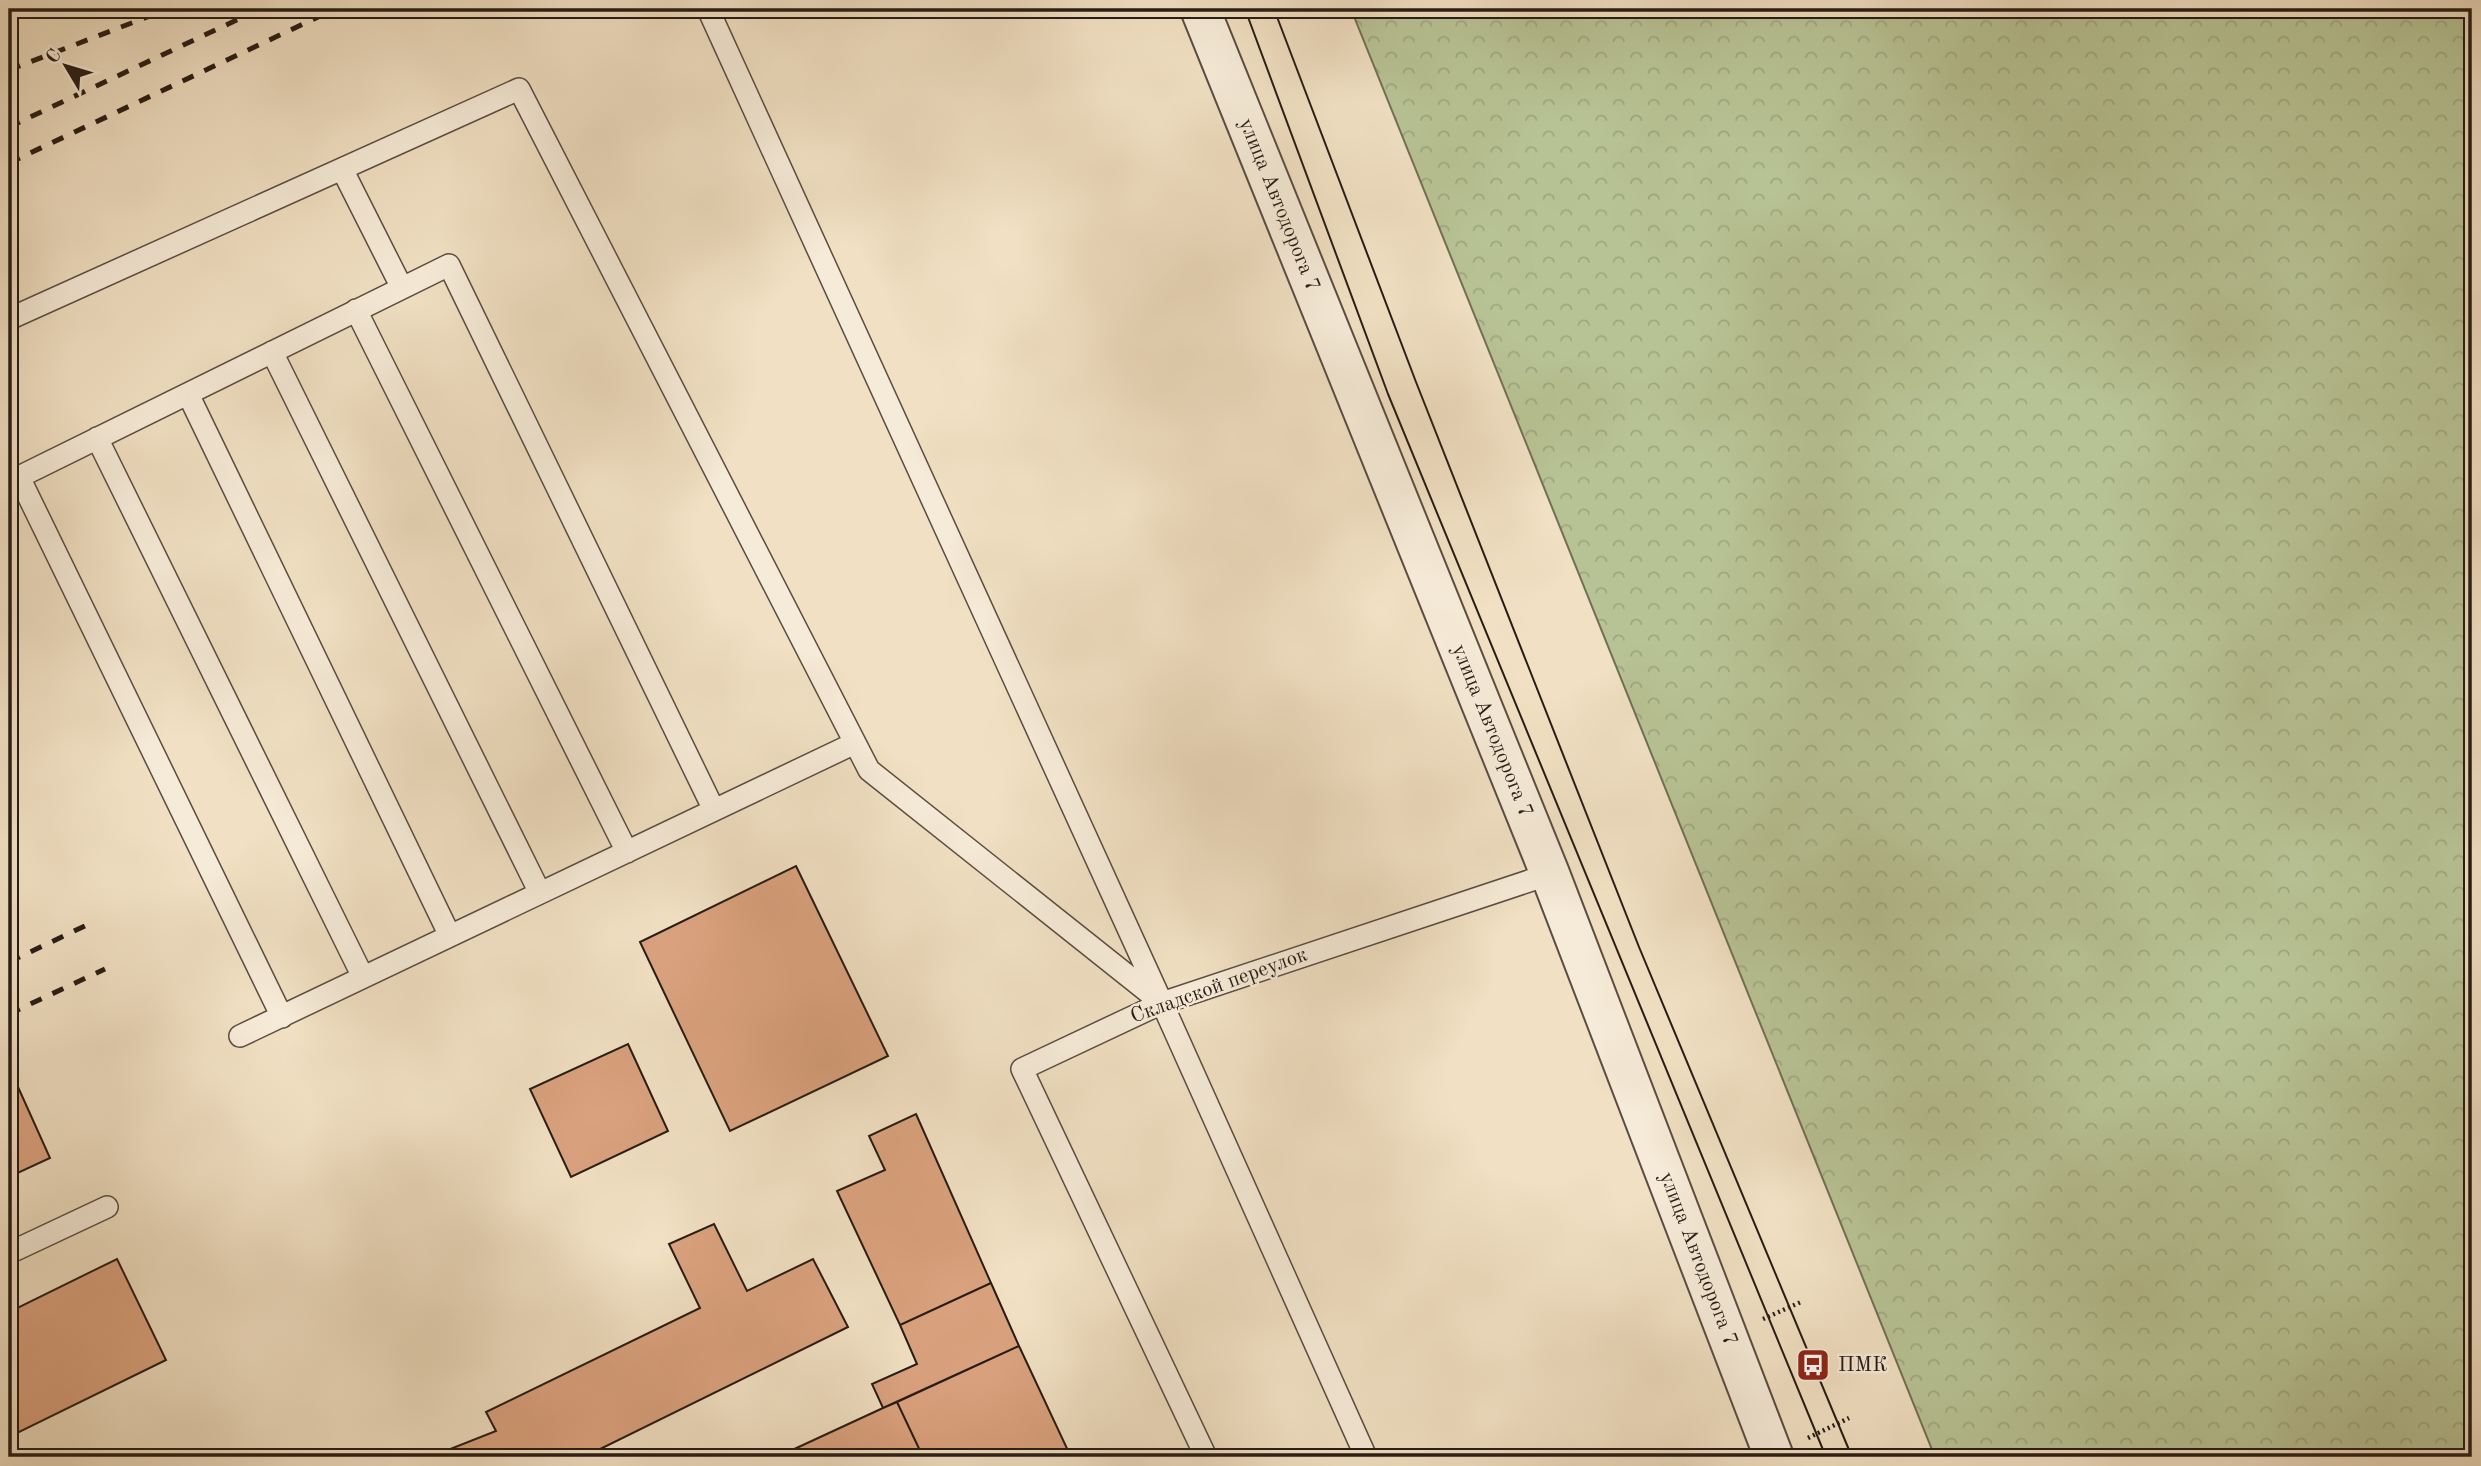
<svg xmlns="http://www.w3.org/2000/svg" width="2481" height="1466" font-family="'Old Standard TT',serif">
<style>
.forest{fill:url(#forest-crowns);stroke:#707056;stroke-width:2}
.building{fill:#daa27e;stroke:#271c16;stroke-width:2}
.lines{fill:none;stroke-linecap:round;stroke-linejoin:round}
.service-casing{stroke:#5a4d41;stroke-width:24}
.tertiary-casing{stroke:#5a4d41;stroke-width:42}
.path{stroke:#271c16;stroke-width:4.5;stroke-dasharray:2 3.5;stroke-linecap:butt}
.service{stroke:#f6ebd8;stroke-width:21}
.tertiary{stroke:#f6ebd8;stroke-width:38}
.tram{stroke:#271c16;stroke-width:2}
.rail{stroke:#271c16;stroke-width:5;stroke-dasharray:12 12;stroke-linecap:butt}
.labels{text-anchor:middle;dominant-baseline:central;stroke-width:5;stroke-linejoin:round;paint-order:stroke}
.street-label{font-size:21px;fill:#271c16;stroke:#f6ebd8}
.poi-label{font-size:21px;fill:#271c16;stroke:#f6ebd8;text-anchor:start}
</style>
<defs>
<pattern id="forest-crowns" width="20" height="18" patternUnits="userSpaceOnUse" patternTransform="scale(1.75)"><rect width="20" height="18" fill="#b8c395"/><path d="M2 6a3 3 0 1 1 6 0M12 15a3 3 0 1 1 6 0" fill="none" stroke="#9ea780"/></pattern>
</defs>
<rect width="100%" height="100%" fill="#f1e0c3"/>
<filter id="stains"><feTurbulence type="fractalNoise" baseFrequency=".00286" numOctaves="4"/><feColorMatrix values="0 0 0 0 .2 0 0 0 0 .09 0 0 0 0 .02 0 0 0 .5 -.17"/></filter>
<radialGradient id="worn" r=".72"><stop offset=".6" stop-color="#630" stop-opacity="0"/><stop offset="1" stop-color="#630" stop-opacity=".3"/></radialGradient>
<path class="forest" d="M1351,9h1121v1448h-537z"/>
<path class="building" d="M796,866l92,190 -158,75 -90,-189z
M628,1044l40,87 -97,46 -41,-88z
M9,1067l41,91 -41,19z
M916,1114l75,169 -91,42 -63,-134 48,-21 -16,-34z
M714,1224l33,67 66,-32 35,68 -264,130h-148l-1,-2 61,-24 -10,-19 214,-104 -31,-64z
M117,1259l49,101 -157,77v-125z
M991,1283l28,63 -136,62 -11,-24 45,-20 -17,-39z
M1019,1346l52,111h-148l-26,-55z
M897,1402l26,55h-146l106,-49z"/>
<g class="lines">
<defs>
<path id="service" d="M708,9l454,994 204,454
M342,169l60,119
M356,310l271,542
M9,319l510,-230 350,681 293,233
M272,352l268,541
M188,394l262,542
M97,438l266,539
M282,1017l-263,-540 430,-212 265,545
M240,1036l615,-293
M9,1253l98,-46
M1206,1457l-184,-388 140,-66 388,-129"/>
<path id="tertiary" d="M1200,9l350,865 224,583"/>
</defs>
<use href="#service" class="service-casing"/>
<use href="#tertiary" class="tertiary-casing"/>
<path class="path" d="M1763,1319l38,-17
M1808,1438l41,-20"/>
<use href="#service" class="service"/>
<use href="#tertiary" class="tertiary"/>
<path class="tram" d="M1245,9l143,385 438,1063
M1274,9l142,373 223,565 213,510"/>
<path class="rail" d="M9,70l159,-61
M9,127l251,-118
M9,163l326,-154
M9,962l80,-38
M9,1014l96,-45"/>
</g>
<defs>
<symbol id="bus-square" viewBox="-11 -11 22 22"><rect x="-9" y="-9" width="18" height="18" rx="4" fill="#8f2418" stroke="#f6ebd8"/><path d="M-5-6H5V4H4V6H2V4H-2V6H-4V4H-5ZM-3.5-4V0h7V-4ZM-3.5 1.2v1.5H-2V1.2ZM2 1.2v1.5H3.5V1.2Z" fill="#fff"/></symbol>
</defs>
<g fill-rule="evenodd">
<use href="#bus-square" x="1794" y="1346" width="38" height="38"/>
</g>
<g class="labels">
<g class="street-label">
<text transform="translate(1279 205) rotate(68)">улица Автодорога 7</text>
<text transform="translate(1492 731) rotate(68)">улица Автодорога 7</text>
<text transform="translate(1219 986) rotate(-20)">Складской переулок</text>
<text transform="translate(1698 1259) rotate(69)">улица Автодорога 7</text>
</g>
<g class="poi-label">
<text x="1838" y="1365">ПМК</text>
</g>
</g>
<rect width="2481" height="1466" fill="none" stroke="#f1e0c3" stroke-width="35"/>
<rect x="10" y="10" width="2460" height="1445" fill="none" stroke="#271c16" stroke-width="3.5"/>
<rect x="18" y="18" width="2446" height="1431" fill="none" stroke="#271c16" stroke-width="2"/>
<g transform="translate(66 66) rotate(308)" stroke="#f6ebd8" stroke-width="5" paint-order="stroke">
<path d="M0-5L12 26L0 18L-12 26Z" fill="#271c16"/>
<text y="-10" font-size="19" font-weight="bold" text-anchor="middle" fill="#271c16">С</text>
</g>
<rect width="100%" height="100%" filter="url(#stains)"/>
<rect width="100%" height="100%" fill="url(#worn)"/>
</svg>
